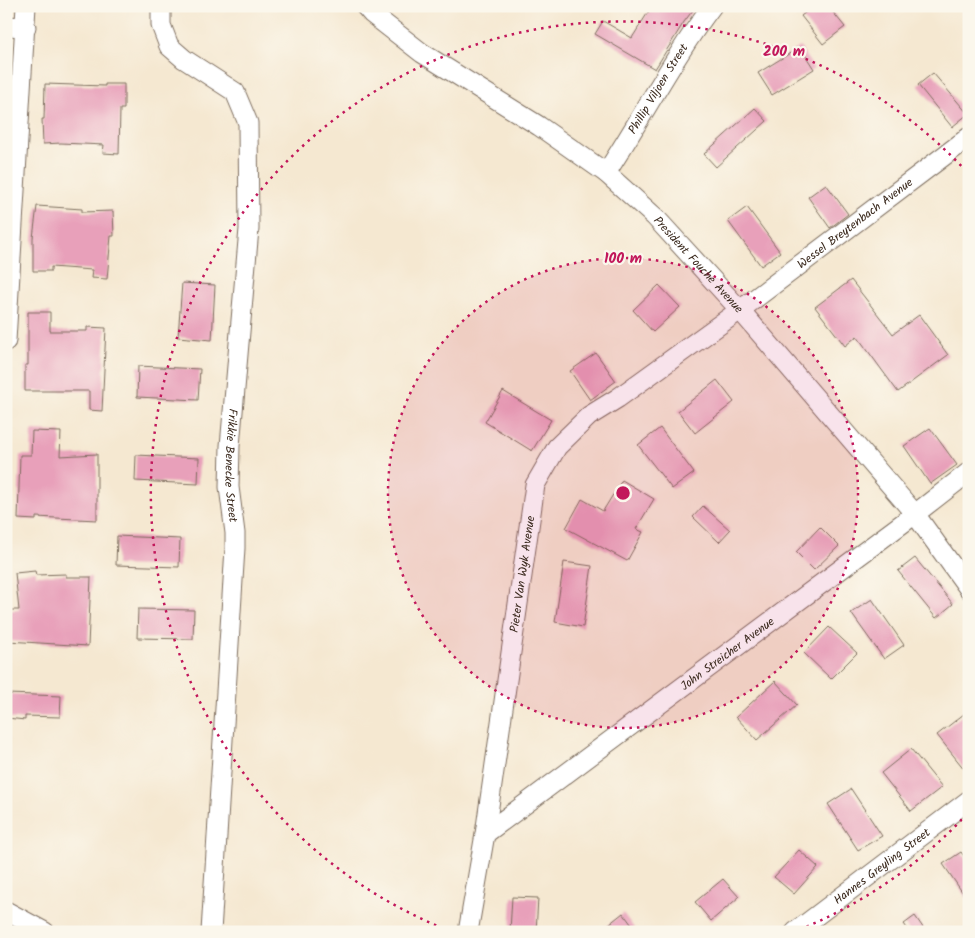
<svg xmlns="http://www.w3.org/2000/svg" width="975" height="938" font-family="Kalam,sans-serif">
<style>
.building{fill:#e8a0ba}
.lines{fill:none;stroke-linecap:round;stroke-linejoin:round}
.street-casing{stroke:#7c6c5d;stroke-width:21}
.street{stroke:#fff;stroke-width:19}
.ring{fill:none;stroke:#c2185b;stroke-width:2.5;stroke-dasharray:2.5 5}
.labels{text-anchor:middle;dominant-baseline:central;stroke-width:4.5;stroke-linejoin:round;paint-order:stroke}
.street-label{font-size:12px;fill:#3b2a1e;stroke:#fbf7ec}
.centre{fill:#c2185b;stroke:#fbf7ec;stroke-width:2.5}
.ring-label{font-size:15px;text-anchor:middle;font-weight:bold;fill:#c2185b;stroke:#fbf7ec;stroke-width:4.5;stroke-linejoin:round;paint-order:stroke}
</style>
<rect width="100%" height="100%" fill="#fbf7ec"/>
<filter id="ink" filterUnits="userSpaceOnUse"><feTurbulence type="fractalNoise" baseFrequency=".02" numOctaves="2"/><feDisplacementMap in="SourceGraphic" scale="10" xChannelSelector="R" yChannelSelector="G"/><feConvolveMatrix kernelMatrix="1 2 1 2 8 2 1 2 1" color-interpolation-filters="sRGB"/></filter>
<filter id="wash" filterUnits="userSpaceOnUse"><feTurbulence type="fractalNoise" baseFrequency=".0096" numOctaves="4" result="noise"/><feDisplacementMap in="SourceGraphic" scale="20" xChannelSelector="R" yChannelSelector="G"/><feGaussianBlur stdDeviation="1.12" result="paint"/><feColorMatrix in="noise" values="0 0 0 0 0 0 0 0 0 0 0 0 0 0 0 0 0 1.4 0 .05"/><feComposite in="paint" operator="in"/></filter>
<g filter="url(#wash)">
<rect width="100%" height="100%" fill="#f5e8d1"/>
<g id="blocks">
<path class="building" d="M652,6h44l-12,16 -29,47 -60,-35 8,-13 29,17z
M814,6h14l17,21 -22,17 -22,-28z
M800,47l14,22 -42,26 -14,-22z
M933,73l35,41 -16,13 -34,-42z
M45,84l60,2v-2h19v25h-4l-1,45 -16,-1 1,-8 -43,-2 -18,1 -1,-25h2z
M755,108l12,13 -51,46 -12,-13z
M826,184l22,30 -18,14 -22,-31z
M37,206l45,3v3l31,-1 1,25h-3l-4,43 -16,-1 1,-8 -41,-3v4h-18v-33z
M747,207l33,45 -19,14 -33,-45z
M851,280l42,54 26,-19 29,40 -50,37 -41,-56 -12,10 -30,-39z
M182,283l33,2 -3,55 -34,-3z
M659,285l21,22 -27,25 -20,-22z
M28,312h22v19h37v-4l19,1 -4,83 -13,-1v-19h-64v-26h3z
M596,353l20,28 -26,19 -20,-29z
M138,366l62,3 -2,31 -61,-3z
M717,380l17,22 -39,31 -17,-22z
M503,391l48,29 -19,31 -47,-29z
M660,428l34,45 -22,16 -34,-44z
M930,428l27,37 -27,19 -26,-38z
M32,431l29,1 -1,24 37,-2v66l-61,-3v3l-18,-1 2,-64h11z
M136,455l63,3 -1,26 -63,-3z
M622,480l32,19 -18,30 7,3 -16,29 -61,-33 16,-29 21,12z
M703,506l27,24 -11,12 -26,-25z
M820,527l19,19 -25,24 -18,-18z
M117,536l63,3 -1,28 -63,-2z
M915,558l38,46 -17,14 -38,-47z
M564,562l28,4 -9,61 -28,-5z
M35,571l1,4 30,-1v3h25l-3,69 -80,-5 2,-31h9l-4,-37z
M872,599l32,46 -20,14 -33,-46z
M138,609l56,1 -1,29 -56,-1z
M829,627l28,26 -26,26 -27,-26z
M775,681l22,24 -40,35 -21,-23z
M8,694l53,2 -1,21 -35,-1v4l-18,-2z
M969,710v65l-32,-40z
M911,749l31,38 -31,24 -30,-38z
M851,789l31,47 -24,14 -30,-46z
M799,850l19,17 -24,27 -20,-17z
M961,852l8,11v39l-26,-38z
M723,879l16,18 -28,24 -16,-19z
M512,897l26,1 -2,34 -26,-1z
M623,913l14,19h-38z
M915,916l11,16h-16l-6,-8z"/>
</g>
</g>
<g filter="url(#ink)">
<use href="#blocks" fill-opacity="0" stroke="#7c6c5d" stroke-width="1"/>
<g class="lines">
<defs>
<g id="street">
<path id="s1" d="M161,6v19l8,21 15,13 51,33 13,31 1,106 -19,217 -1,41 6,46v15l-24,384"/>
<path id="s2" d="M365,6l7,8 50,39 117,73 67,47 49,44 85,93 175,204 54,75"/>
<path d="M6,26l20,1"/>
<path id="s3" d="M606,173c36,-55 66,-114 106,-167"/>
<path d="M6,341l20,-335"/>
<path id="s4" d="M485,834l430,-320 54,-42"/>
<path d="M6,911l39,21"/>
<path id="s5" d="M468,932l17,-98 50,-349 22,-38 32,-31 29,-18 122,-88 229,-173"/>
<path id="s6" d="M795,932l174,-132"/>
</g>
</defs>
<use href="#street" class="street-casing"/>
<use href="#street" class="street"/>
</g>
</g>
<circle cx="623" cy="493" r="235" fill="#c2185b" fill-opacity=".12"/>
<g class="ring">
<circle cx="623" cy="493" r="235"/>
<path d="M967 814A471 471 0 0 1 796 931M450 931A471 471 0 1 1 967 172"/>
</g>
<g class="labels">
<g class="street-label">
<text stroke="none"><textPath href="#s3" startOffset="99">Phillip Viljoen Street</textPath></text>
<text stroke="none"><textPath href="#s5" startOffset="869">Wessel Breytenbach Avenue</textPath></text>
<text stroke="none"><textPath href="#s2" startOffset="424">President Fouche Avenue</textPath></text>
<text stroke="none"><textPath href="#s1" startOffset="499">Frikkie Benecke Street</textPath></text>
<text stroke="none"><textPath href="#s5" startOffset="362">Pieter Van Wyk Avenue</textPath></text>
<text stroke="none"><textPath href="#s4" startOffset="302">John Streicher Avenue</textPath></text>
<text stroke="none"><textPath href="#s6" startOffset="109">Hannes Greyling Street</textPath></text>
</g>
</g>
<circle cx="623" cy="493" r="8" class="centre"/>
<g class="ring-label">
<text x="784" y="56">200 m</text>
<text x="623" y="263">100 m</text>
</g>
<rect width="975" height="938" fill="none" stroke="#fbf7ec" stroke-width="25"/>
</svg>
